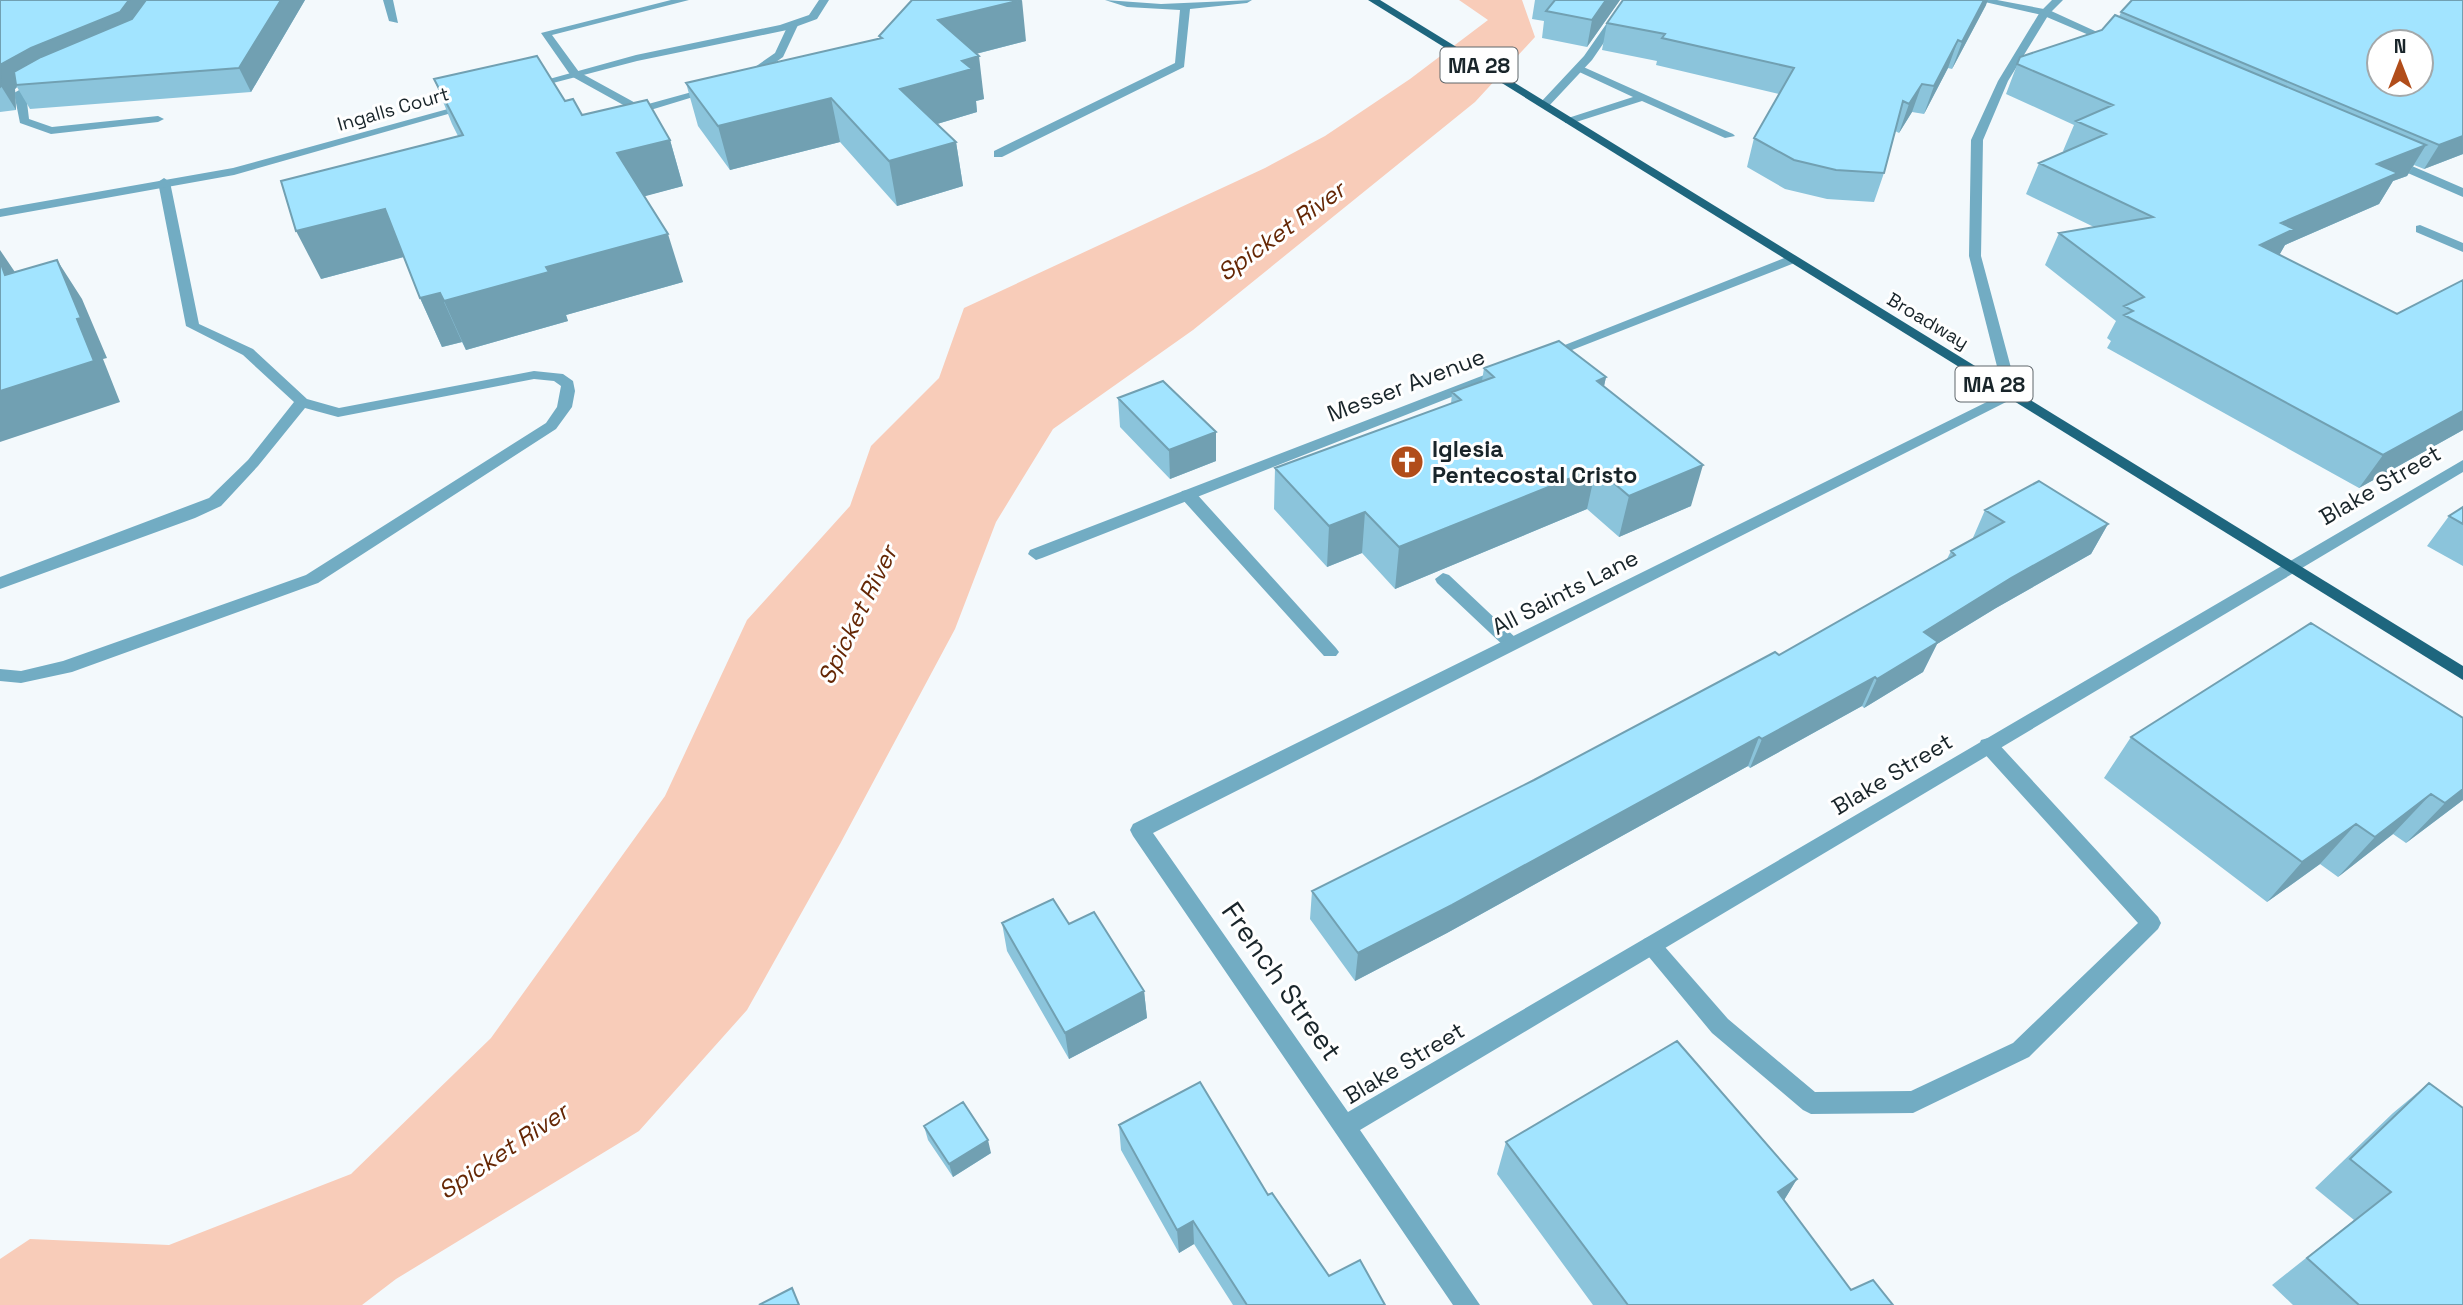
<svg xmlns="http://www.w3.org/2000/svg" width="2463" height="1305" font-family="'Space Grotesk',sans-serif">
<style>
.water{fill:#f8ccb9}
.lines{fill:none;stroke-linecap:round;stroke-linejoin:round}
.service{fill:#72acc3;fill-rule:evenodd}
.minor{fill:#72acc3;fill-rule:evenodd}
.tertiary{fill:#72acc3;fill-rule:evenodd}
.primary{fill:#1e667e;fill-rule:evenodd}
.wall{fill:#8bc4db}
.shaded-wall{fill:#71a0b2}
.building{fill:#a2e4ff;stroke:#71a0b2;stroke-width:2;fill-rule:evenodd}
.labels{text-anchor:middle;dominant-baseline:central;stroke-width:6;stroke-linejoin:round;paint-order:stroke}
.far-street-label{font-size:19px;fill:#19252a;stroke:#fff}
.shield{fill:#fff;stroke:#5e666a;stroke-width:2}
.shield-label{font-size:21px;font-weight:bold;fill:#19252a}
.street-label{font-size:23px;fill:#19252a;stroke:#fff}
.poi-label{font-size:23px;font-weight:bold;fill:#19252a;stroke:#fff;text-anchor:start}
.water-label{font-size:24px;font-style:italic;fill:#652705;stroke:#fff}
.near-street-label{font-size:28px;fill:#19252a;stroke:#fff}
</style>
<rect width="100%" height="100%" fill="#f3f9fc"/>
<path class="water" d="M1459,0h63l13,37 -60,65 -282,228 -140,99 -57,93 -41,107 -115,215 -93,166 -108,121 -243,148 -34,26h-362v-46l30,-20 139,6 182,-71 140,-136 174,-242 82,-176 103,-114 21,-60 68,-68 25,-70 301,-140 60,-32 85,-57 78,-59z"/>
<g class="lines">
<path class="service" d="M383,0h10l5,23 -9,-2z
M671,0h18l-137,35 27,37 62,34 69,-19 6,3 -72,22h-8l-65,-36 -30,-43z
M1105,0l56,4 91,-4 -5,3 -57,6 -6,58 -182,90h-8v-6l181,-88 5,-53 -53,-3z
M789,23l9,2 -15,32 -33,23h-8v-4l33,-23z
M1579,65l154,69 2,2 -10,2 -83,-37 -69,22h-8v-4l68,-22 -58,-27v-4z
M40,78l5,3 -1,2 -18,11 3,25 23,8 106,-11 6,3 -6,3 -107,12 -31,-11 -6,-30z
M164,178l6,4 29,142 54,25 54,50 32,9 195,-37 29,3 10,7 2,10 -3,16 -16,22 -238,154 -246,89 -51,11 -21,-2v-12l21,2 42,-10 243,-86 240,-152 11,-16 4,-21 -7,-5 -20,-2 -196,38 -33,-9 -47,58 -37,40 -26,12 -195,71v-12l209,-79 39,-38 46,-58 -51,-47 -57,-29 -28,-144z
M2420,225l43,18v9l-47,-20v-6z
M1188,490l6,1 142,157 3,4 -3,4h-12l-142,-157 -2,-4 2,-4z
M1443,573l6,2 69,65 3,4 -3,4h-12l-69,-65 -2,-4z
M1988,738l7,2 163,177 3,6 -3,6 -129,128 -116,56 -102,1 -8,-4 -91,-77 -68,-82 -3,-6 3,-6 7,-3 7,3 70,80 87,73 96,-1 102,-48 125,-120 -157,-173 -2,-5 2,-5z"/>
<path class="minor" d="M819,0h10l-12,19 -30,11 -150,31 -107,28 -6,-3 112,-31 144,-30 29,-10z
M1623,0h10l-41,60 -44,47h-8v-4l44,-47z
M1976,0h21l52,10 70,32 -9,2 -68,-29z
M466,104l10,2 -242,69 -234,42v-8l233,-41z
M2391,157l72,31v9l-76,-33v-6z
M1792,255l6,4 -1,3 -248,97h-10l-2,-3z
M1505,367l5,1v6l-468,184 -6,2 -8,-6 2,-4z
M2011,390l7,4 -2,3 -863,436 195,279 1115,-652v12l-1103,658 120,175h-27l-320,-469 -3,-6 3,-6z"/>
<path class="tertiary" d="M2052,0h11l-14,14 -41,67 -25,59 -2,116 37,138 -7,4 -7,-4 -35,-138 2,-116 27,-59 42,-69z"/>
<path class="primary" d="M1368,0h12l1083,666v14z"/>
</g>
<path class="wall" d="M0,0h305l-54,92 -221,17 -13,-22 -2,2 1,21 -16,2z
M1535,0h85l-33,47 -45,-9 2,-17 -12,-2z
M1986,5l-34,64 -4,-1 -24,46 -12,-2 -13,21 -4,-2 -11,42 -10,29 -47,-3 -42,-10 -38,-22 7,-29 25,-44 -123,-29 1,-4 -55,-11 5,-27z
M2121,12l342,142 -39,15 -10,-4 -7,11 -14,5 -14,23 -94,41 -6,10 118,59 66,-34v150l-104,58 -252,-140 4,-7 -4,-3 9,-17 -71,-56 14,-32 35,-6 -68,-33 13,-31 25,-11 -1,-1 11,-26 -68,-31 14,-37 82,-27 17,-13z
M879,36l147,5 -50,13 8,45 -8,2 1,11 -40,12 19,18 7,44 -66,20 -57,-64 -110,28 -32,-44 -12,-43 194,-44z
M434,79l131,22 17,14 88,25 13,46 -39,10 39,86 -117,33 2,6 -102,29 -4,-8 -20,5 -22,-49 -16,-41 -83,22 137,-143 -6,-12z
M1484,368l122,9 -2,9 87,120 -72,31 -32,-28 -192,80 -33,-36 -35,14 -53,-58 1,-41 176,-64 1,-12 30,-11z
M1118,398l98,63 -46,18 -50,-52z
M2463,507v59l-36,-20 22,-30z
M1985,510l123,14 -17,30 -95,54 -59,36 -14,28 -59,36 -2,-2 -112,62 -2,-2 -301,167 -92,48 -45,-62 2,-28 222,-111 245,-125 168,-96 4,-8 21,-11z
M2463,718v82l-57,43 -13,-9 -55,43 -18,-13 -53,38 -163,-124 27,-41z
M1002,923l67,1 75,67 3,27 -78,41 -62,-108z
M2429,1083l34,222h-170l-21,-20 82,-65 -39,-32 78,-75z
M1119,1125l149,70 61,81 56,29h-152l-39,-61 -15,9 -58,-103z
M924,1126l67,27 -38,24 -25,-37z
M1506,1142l291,37 -13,21 67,90 42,15h-300l-96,-131z"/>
<path class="shaded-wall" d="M129,0h29l-26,35 -116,50 1,2 -2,2 1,21 -15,-24 -1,-21 31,-17z
M281,0h24l-54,92 -12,-24z
M1022,0l4,41 -82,21 -6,-42z
M1606,0h14l-33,47 5,-27z
M1984,0h4l-2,5 -34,64 10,-27z
M1958,40l-10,28 -24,46 10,-28z
M979,56l5,43 -8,2 1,11 -70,21 -7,-44 62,-28z
M1922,84l-10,28 -13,21 10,-29z
M831,98l9,44 -110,28 -12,-44z
M2463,136v18l-39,15 15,-24z
M670,140l13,46 -52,14 -14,-47z
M956,142l7,44 -66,20 -8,-45z
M2426,145l-19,31 -14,5 -14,23 -94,41 -9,16 -16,-16 21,-22 96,-59z
M385,209l22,47 -86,23 -25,-48z
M668,234l15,48 -117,33 2,6 -102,29 -22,-49 102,-34z
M0,250l19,28 -14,-3 -5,-14z
M57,260l25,39 25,59 -4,1 17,43 -120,40v-51z
M440,293l22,49 -20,5 -22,-49z
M1606,377l-9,41v-37z
M2463,411v19l-104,58 24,-33z
M1216,432v29l-46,18 -1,-29z
M1703,465l-12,41 -72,31 10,-41z
M1596,468l-9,41 -192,80 4,-42z
M1365,512l-3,41 -35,14 2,-41z
M2108,524l-17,30 -95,54 -59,36 -14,28 -59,36 13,-29 47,-47 87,-54z
M1875,677l-13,29 -112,62 12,-29z
M1759,737l-11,29 -301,167 -92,48 3,-28z
M2463,789v11l-57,43 39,-40z
M2431,794l-38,40 -55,43 37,-40z
M2356,824l-36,40 -53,38 35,-40z
M1144,991l3,27 -78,41 -4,-26z
M988,1140l3,13 -38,24 -4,-13z
M1797,1179l-19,31v-18z
M1193,1221l1,23 -15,9 -2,-23z"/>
<path class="building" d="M0,0h129l-9,12 -89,36 -31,17 1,21 -1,1z
M146,0h135l-42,68 -223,17 -2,-13 27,-15 91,-38z
M912,0h109l-83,20 41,36 -17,5 10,8 -72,20 56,53 -67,19 -58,-63 -113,28 -32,-43 196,-45 -3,-2z
M1555,0h51l-14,20 -46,-9z
M1623,0h361l-22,42 -4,-2 -24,46 -12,-2 -13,20 -6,-3 -19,72 -48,-3 -42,-10 -40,-22 40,-70 -132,-30 3,-4 -58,-11z
M2132,0h331v136l-24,9 -318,-133zM2379,42h42v42h-42z
M2115,15l311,130 -49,19 21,9 -117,50 13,6 -34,16 137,69 66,-34v131l-80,44 -259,-140 9,-4 -9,-5 20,-9 -85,-64 94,-16 -114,-54 67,-29 -30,-13 37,-16 -96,-41 3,-7 82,-27z
M537,56l28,45 8,-2 9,16 65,-15 23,40 -53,13 51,81 -122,33 3,5 -105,29 -4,-8 -20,5 -35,-89 -89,22 -15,-50 182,-46 -29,-56z
M57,260l24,58 -4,1 17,42 -94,30v-130l5,14z
M1559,341l47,36 -9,4 106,84 -74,31 -33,-28 -197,79 -34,-35 -36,14 -54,-58 186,-68 -9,-8 42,-15 -10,-9z
M1163,381l53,51 -47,18 -51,-52z
M2039,481l69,43 -97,54 -87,54 14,10 -61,37 -2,-2 -113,62 -3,-2 -307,168 -94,48 -46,-62 222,-111 241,-128 4,3 176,-100 -4,-4 53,-29 -19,-12z
M2463,507v17l-14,-8z
M2311,623l152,95v71l-18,14 -14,-9 -56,43 -19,-13 -54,38 -171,-125z
M1053,899l16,25 25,-12 50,79 -79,42 -63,-110z
M1677,1041l120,138 -19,13 73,98 22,-10 20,25h-265l-122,-163z
M1200,1082l68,113 4,-2 57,83 31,-16 25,45h-138l-54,-84 -16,9 -58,-105z
M2429,1083l34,25v197h-104l-52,-47 84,-66 -41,-33z
M963,1102l25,38 -39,24 -25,-38z
M792,1288l7,17h-40z"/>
<defs>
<symbol id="church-disc" viewBox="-11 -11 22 22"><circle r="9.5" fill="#b14d1a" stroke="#fff"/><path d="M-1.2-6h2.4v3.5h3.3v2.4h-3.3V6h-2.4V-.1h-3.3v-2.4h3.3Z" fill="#fff"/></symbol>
</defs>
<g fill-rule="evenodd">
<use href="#church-disc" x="1388" y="443" width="38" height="38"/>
</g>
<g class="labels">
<g class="far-street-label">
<text transform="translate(393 109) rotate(-16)">Ingalls Court</text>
<text transform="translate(1928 321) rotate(31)">Broadway</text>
</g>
<g class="shield">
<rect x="1440.5" y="47.5" width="77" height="35" rx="5"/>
<rect x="1955.5" y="366.5" width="77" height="35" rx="5"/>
</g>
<g class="shield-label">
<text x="1479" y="65">MA 28</text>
<text x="1994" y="384">MA 28</text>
</g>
<g class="street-label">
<text transform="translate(1406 385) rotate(-21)">Messer Avenue</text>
<text transform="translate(2380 485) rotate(-30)">Blake Street</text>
<text transform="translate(1565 592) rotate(-27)">All Saints Lane</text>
<text transform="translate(1892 774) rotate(-31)">Blake Street</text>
<text transform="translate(1404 1063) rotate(-31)">Blake Street</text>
</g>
<g class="poi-label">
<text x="1432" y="449">Iglesia<tspan x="1432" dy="26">Pentecostal Cristo</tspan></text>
</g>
<g class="water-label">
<text transform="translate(1281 231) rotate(-36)">Spicket River</text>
<text transform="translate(857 615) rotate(-64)">Spicket River</text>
<text transform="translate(503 1151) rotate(-34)">Spicket River</text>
</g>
<g class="near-street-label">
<text transform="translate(1282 981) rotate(55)">French Street</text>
</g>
</g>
<g transform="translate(2400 63)"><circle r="33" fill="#ffffff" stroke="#a3a8aa" stroke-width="2"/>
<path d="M0-5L12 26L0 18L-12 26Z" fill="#b14d1a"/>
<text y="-10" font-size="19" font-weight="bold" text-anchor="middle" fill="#19252a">N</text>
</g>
</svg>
